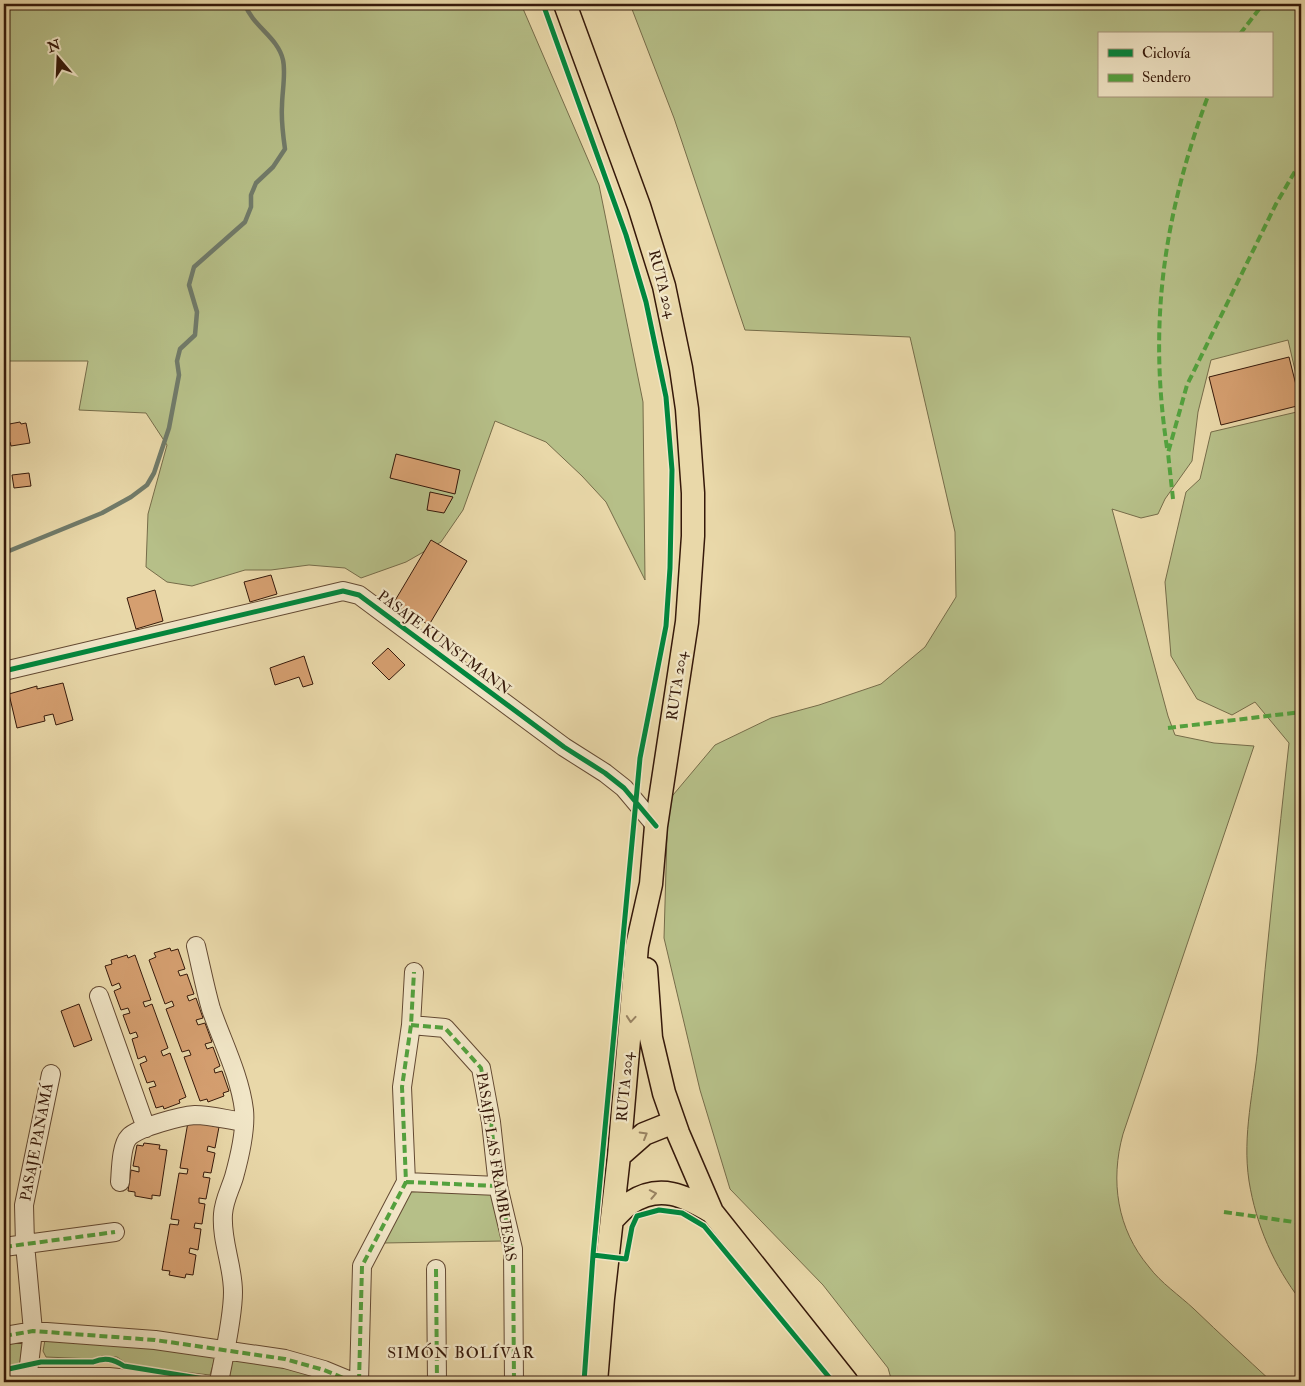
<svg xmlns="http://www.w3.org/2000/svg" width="1305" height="1386" font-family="'IM FELL Double Pica',serif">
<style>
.green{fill:#b6bf88;stroke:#766c49;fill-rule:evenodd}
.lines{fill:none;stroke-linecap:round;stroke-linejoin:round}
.stream{stroke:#707a69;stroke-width:4.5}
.building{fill:#d59f70;stroke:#36190a}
.minor-casing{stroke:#634932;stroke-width:20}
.major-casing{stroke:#36190a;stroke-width:25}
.minor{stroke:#f1e6c7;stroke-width:18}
.major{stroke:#e9d8a9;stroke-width:22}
.quiet{stroke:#53a13e;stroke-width:4;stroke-dasharray:8 4;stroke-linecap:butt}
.cycleway-casing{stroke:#f1e6c7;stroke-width:8}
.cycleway{stroke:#00873e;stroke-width:5}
.oneway{stroke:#988261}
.labels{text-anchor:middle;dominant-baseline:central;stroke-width:4.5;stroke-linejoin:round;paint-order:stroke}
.street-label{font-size:15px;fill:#36190a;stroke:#f1e6c7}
.neighbourhood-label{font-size:16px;letter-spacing:1px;fill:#36190a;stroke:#f1e6c7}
</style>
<rect width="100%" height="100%" fill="#e9d8a9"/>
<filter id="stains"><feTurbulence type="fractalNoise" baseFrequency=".004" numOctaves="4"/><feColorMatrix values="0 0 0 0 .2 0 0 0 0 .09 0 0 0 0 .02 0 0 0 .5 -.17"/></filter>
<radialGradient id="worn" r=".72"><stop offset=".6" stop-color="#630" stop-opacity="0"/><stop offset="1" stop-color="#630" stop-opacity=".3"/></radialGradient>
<path class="green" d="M4,4h517l78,181 44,217 2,178 -39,-78 -24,-26 -36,-34 -51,-21 -32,89 -22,32 -35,20 -45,16 -16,-10 -36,-3 -38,5h-26l-53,16 -25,-4 -21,-15 2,-53 19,-69 -21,-32 -67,-3 9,-49h-84z
M630,4h671v392l-13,-56 -77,20 -13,52 -6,49 -27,38 -7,15 -17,4 -29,-9 56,207 7,19 39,8 40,3 -131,388c-13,47 -6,95 26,133 12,16 30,28 45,42 26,25 52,49 78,73h-380l-4,-14 -65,-83 -93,-96 -30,-99 -36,-152 4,-137 47,-56 56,-27 48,-13 62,-21 44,-37 31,-50 -1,-65 -45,-195 -165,-7 -71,-212zM1099,34h172v62h-172z
M1301,411v890c-27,-35 -45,-76 -52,-120 -7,-46 5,-91 9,-136 9,-101 20,-201 31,-302l-34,-41 -23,13 -35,-16 -26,-43 -6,-74 21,-90 14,-13 11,-47z
M410,1191l82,2 11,48 -120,2z
M52,1336l155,17 8,5 -5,17 -80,-9 -13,-9 -15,-1 -8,3 -48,-2 -3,-6 2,-11z
M20,1339l4,5 -1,19 -19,5v-27z
M232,1359l62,10 37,12 -76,1 -27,-5z"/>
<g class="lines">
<path class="stream" d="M4,553l98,-40 29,-16 16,-12 7,-12 15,-45 10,-53 -2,-14 3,-12 15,-14 2,-23 -8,-27 5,-18 51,-45 6,-15v-12l5,-12 17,-16 12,-18c-2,-14 -4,-28 -3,-43 0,-13 4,-33 1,-46 -5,-23 -31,-34 -38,-56"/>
</g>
<path class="building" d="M1289,357l12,48 -80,20 -12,-48z
M20,422l1,2 5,-1 4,20 -19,3 -1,-4 -6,2v-19z
M396,454l64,16 -5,24 -65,-16z
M29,473l2,13 -17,2 -2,-13z
M430,492l23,5 -9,16 -17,-3z
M431,540l36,21 -38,64 -36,-21z
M271,575l6,19 -27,8 -6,-20z
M155,590l8,31 -27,8 -9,-31z
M388,648l17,17 -16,15 -17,-17z
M304,656l9,28 -10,3 -4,-10 -24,8 -5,-17z
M63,683l10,37 -17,5 -3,-11 -9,2 1,5 -28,7 -8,-34 28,-8v3z
M170,948l1,3 7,-2 7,20 -7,2 2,5 7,-2 7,20 -7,2 2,5 7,-3 7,20 -7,2 2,5 7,-2 7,19 -7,2 2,5 6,-2 7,19 -6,3 1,4 7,-2 7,20 -6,2 1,3 -16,6 -1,-3 -7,2 -16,-44 7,-2 -2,-5 -7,2 -16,-43 8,-3 -2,-5 -7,3 -16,-44 7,-3 -2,-4z
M127,955l1,3 7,-3 16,45 -8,2 2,5 7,-3 16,44 -7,3 2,5 7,-3 16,44 -7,3 1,3 -16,6 -1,-3 -7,2 -7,-20 7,-2 -2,-5 -7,2 -7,-19 7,-3 -2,-5 -7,3 -6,-20 6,-2 -2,-5 -6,2 -7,-19 7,-2 -2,-5 -7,2 -7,-19 7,-3 -2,-5 -7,3 -7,-20 7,-2 -1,-4z
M79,1004l13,36 -18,7 -13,-36z
M188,1122h25l-1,4 7,1 -4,21 -7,-2 -1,5 8,2 -4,20 -7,-1 -1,5 7,1 -4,21 -7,-1v5l6,1 -3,20 -7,-1 -1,5 7,1 -3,21 -8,-2 -1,5 7,2 -3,20 -7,-1 -1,4 -16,-3 1,-4 -8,-1 8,-46 8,1 1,-5 -8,-1 8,-46 8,1 1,-5 -8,-1z
M144,1143l16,2 -1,4 8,1 -7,46 -8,-1v4l-17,-3v-4l-7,-1 3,-21 8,2v-5l-6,-1 4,-21 6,1z"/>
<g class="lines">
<defs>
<path id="minor" d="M4,671l339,-80 16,4 205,152 41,26 19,15 32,38
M196,946c5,21 9,42 15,63 11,32 29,67 33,101 2,19 -5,49 -10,67 -4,13 -10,23 -11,37 -2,27 10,51 10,78 0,26 -9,64 -14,90
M99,996l47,132
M411,1025l34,3 36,40 10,54 7,64 15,63 1,133
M120,1182c1,-12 1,-37 9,-45 10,-10 52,-21 66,-22 16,0 33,5 49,7
M406,1182l92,4
M4,1247l111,-15
M436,1269l1,113
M4,1336l29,-5 122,9 130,19 39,11 29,12
M4,1380l20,-3h85l50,5
M23,1382l6,-17 4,-34 -8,-87 -1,-39 27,-131
M359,1382l3,-116 44,-84 -4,-95 9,-62 3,-53"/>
<path id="major" d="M565,4l74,202 25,80 17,82 6,41 6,84v43l-6,86 -31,204 -5,58 -14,62 -18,210 -16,142 -7,84
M646,969l5,69 13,55 14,40 34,79 135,170
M619,1156l25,-22 30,-12
M613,1219c5,-5 11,-12 17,-16 30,-20 55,-7 82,9"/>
</defs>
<use href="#minor" class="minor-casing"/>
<use href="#major" class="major-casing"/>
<use href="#minor" class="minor"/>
<use href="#major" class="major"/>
<path class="quiet" d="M1240,34l23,-30
M1167,448c-19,-126 -3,-233 41,-352
M1173,499l-5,-46 19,-68 89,-181 25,-43
M1168,728l133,-16
M411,1025l34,3 36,40 10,54 7,64 15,63 1,133
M406,1182l92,4
M1224,1212l70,10 7,2
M4,1247l111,-15
M436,1269l1,113
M4,1336l29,-5 122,9 130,19 39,11 29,12
M359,1382l3,-116 44,-84 -4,-95 9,-62 3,-53"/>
<defs>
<path id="cycleway" d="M543,4l83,231 20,67 20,95 6,73 -2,98 -4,58 -26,132 -47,497 33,4 6,-32 5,-11 22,-6 23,3 22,13 129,156
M4,671l339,-80 16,4 205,152 41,26 19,15 32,38
M4,1370l37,-8h52c12,-5 20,-3 31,4l99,16
M584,1382l9,-127"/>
</defs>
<use href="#cycleway" class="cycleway-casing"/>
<use href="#cycleway" class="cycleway"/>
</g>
<defs><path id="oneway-chevron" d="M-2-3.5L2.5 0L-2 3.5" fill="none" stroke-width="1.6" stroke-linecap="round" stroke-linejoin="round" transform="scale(1.25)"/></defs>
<g class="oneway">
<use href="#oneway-chevron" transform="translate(631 1019) rotate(95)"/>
<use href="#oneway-chevron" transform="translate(644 1135) rotate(-30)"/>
<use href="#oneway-chevron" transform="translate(653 1194) rotate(-11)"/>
</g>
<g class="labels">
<g class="street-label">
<text transform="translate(662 284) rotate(75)">RUTA 204</text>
<text transform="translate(444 643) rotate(37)">PASAJE KUNSTMANN</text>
<text transform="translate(677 686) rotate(-82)">RUTA 204</text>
<text transform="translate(625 1087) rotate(-85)">RUTA 204</text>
<text transform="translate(37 1142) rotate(-79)">PASAJE PANAMÁ</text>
<text transform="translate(496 1167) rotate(81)">PASAJE LAS FRAMBUESAS</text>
</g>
<g class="neighbourhood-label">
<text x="461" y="1353">SIMÓN BOLÍVAR</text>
</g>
</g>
<rect width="1305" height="1386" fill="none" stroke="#e9d8a9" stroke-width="20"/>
<rect x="5" y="5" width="1295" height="1376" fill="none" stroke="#36190a" stroke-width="2.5"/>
<rect x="10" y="10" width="1285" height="1366" fill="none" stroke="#36190a"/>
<rect x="1098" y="32" width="175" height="65" fill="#f1e6c7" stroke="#a6947b"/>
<rect x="1108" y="49" width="25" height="8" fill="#00873e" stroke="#a6947b"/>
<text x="1142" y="58" font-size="15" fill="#36190a">Ciclovía</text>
<rect x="1108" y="74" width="25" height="8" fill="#53a13e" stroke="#a6947b"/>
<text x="1142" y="82" font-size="15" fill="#36190a">Sendero</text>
<g transform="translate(58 58) rotate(341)" stroke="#f1e6c7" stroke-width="4" paint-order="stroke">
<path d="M0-4L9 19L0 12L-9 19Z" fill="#36190a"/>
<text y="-8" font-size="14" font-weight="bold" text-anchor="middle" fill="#36190a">N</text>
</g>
<rect width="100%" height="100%" filter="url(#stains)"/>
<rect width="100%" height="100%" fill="url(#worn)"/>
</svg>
